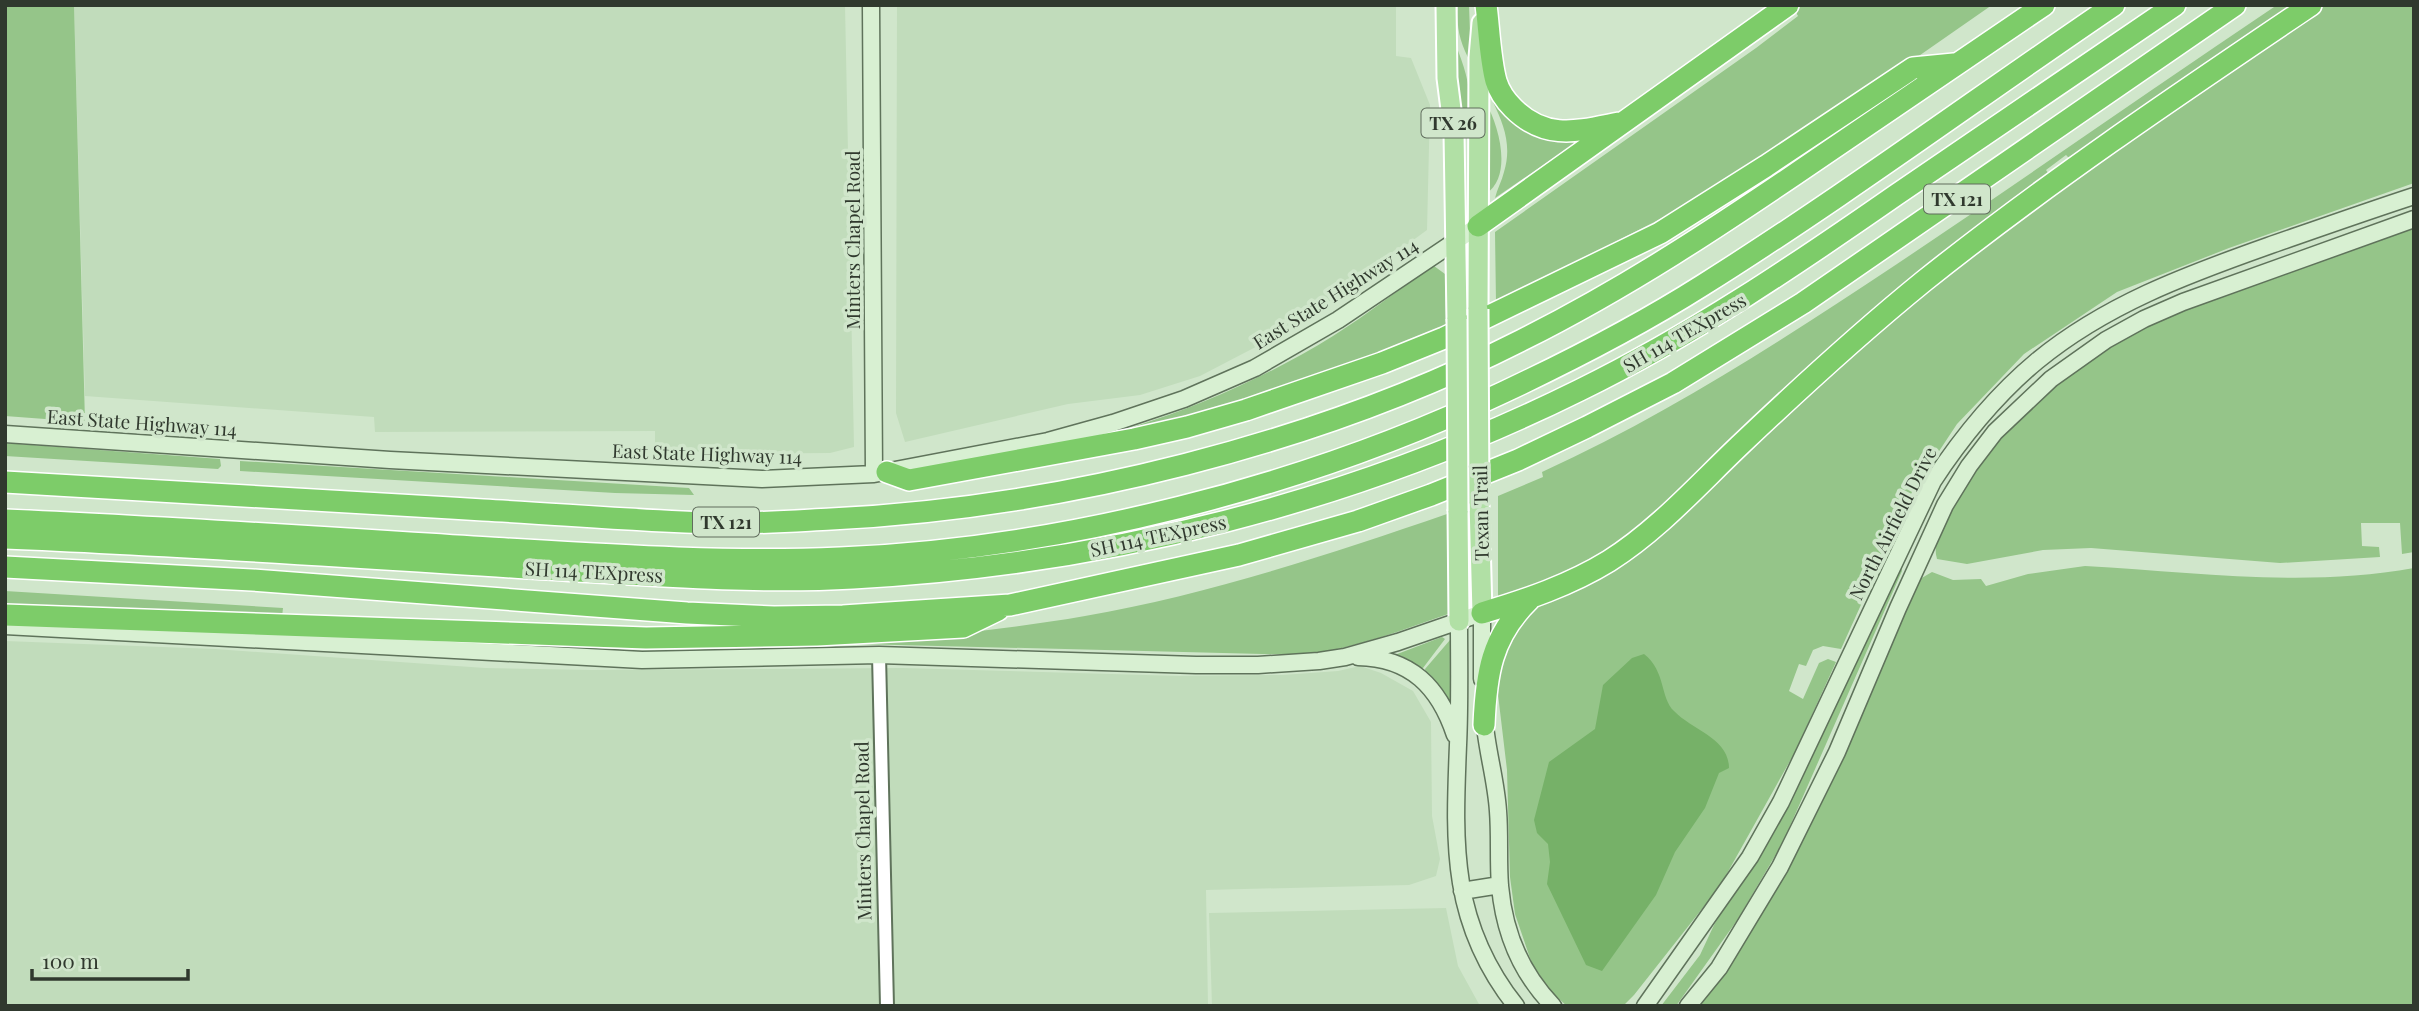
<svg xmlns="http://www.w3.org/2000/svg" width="2419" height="1011" font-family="'Playfair Display',serif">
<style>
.built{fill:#c1dcbb}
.green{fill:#95c589}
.forest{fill:#76b168}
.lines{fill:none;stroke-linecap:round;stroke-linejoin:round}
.street-casing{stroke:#5f735b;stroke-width:16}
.secondary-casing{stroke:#5f735b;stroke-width:19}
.primary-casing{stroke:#fff;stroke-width:23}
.highway-casing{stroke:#fff;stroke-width:24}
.street{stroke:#fff;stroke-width:12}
.secondary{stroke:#d8f0d2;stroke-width:16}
.primary{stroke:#b1e0a5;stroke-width:19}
.highway{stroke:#7dcc69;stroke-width:21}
.primary-bridge-casing{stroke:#fff;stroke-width:23;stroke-linecap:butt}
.primary-bridge{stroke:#b1e0a5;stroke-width:19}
.labels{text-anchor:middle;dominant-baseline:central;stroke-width:7;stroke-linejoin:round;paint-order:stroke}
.shield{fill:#d0e6cb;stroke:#606d5d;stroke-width:2}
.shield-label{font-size:18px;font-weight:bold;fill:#30392e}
.street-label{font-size:19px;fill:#30392e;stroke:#d0e6cb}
</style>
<rect width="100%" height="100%" fill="#d0e6cb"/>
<path class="built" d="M74,5h771l9,442 -24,6 -114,1 -61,-8v-15l-280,1 -1,-15 -289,-21z
M897,5h499v51l15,2 19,47 -3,125 -131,96 -96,50 -60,19 -72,9 -163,38 -9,-29z
M5,641l210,8 270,19 107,2 310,-2 278,8 102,-1 56,-4 22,-5 21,7 32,18 18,31 1,94 8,43 -4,17 -27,9 -203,5 2,116h-1203z
M1446,908l12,58 22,40h-268l-3,-93z"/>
<path class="green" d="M5,5h69l11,417 -80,-6z
M1458,5h11l2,58c-11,-20 -15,-35 -13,-58z
M1795,5h197l-181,126 -100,62 -215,110 -1,-71 261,-184 42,-32 -5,-9z
M2277,5h25l-226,155 -4,-4 -3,2 -3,-3 -20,15 5,7 -431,368 -69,37 -53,16v-102l45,-19 -1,-5c127,-58 239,-131 355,-208 127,-85 253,-174 380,-259z
M2323,5h91v178l-185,65 -112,44 -93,62 -67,70 -45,68 -71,157 -18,-3 -10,4 -7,16 -7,-2 -10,27 14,8 16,-36 9,-4 8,3 -41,90 -75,134 -86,109 -11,11h-56l-16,-14 -19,-28 -17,-50 -5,-37 -3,-107 -10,-84 1,-19 26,-54 52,-30 270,-227 173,-140 160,-114z
M1454,39c8,24 24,57 9,81l-8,-49z
M1493,102h4l86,36 -88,60c2,-9 7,-17 9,-26 8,-26 0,-47 -11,-70z
M1486,103c13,23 27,73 0,91z
M2414,228v324l-12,2 -2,-31h-39l1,23 17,1 1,10 -100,6 -189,-15 -48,2 -76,14 -30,-5c-7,-23 15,-53 27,-72 53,-80 127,-138 214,-176 29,-13 61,-22 90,-32 49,-17 97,-34 146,-51z
M1434,266l11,8 1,52 -66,30 -87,31 -160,45v-5c70,-22 137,-52 200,-91 35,-22 67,-48 101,-70z
M5,443l215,16 1,7 -3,3 -213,-13z
M240,461l449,27 5,7 -79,-2 -375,-22z
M1447,514l4,99c-48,17 -94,34 -144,42l-449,-11c76,-8 152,-15 227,-28 121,-21 246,-62 362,-102z
M1901,566l1,5 -119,271 -45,77 -57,80 -5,7h-15l39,-51 14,-30 96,-164 84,-187z
M2085,566c109,6 220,22 329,2v438h-719c104,-125 159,-280 225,-427l12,-7 21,8 28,-1 5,7 42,-12z
M5,591l278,17 -1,9 -277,-8z
M1442,637l3,2 -22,29 -4,1 -27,-13z
M1450,640l1,63 -2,1 -23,-30 -1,-5z"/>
<path class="forest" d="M1644,654c22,17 16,44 30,57 18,19 55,27 55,57l-10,5 -14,35 -30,44 -19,43 -54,76 -16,-6 -39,-81 3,-22 -2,-18 -11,-11 -3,-13 15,-58 46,-33 8,-44 29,-27z"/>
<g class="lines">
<defs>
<path id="street" d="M879,655l8,351"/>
<path id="secondary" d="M871,5l3,469
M5,434l385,26 372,19 112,-5 174,-33 65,-18 71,-24 71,-31 83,-48 140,-94
M1459,621c0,41 1,83 -1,124 -4,99 -8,178 58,261
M5,626l637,34 237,-5 317,10h62l61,-4 26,-4 53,-15 84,-29v66
M1358,657c53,1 81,30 97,78
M1484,716c2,32 12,63 14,95 2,25 0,50 2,75 4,46 21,87 53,120
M1462,891l38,-6
M1645,1006l105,-149 31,-55 152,-321c29,-44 62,-85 104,-120 68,-56 149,-86 231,-115 49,-17 97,-34 146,-50
M1688,1006l31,-38 61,-101 57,-115 61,-144 47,-103 24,-39 26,-34 56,-53 55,-39 38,-21 39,-17 231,-83"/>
<path id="primary" d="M1446,5l1,73 7,55 3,186
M1478,309l1,-252 3,-34
M1479,502l3,111
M1458,511l1,110"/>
<path id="highway" d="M1486,5c3,23 4,54 10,76 3,10 9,19 17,27 33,33 65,23 106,15
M1478,226l310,-221
M887,472l22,8 225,-41 53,-12 59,-17 136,-47 62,-25 216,-105 106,-67 147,-98 41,-4
M5,482c160,9 319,18 478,28 76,4 153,11 229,13 39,1 80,-2 119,-4 229,-11 486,-75 691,-179 106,-53 199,-115 297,-182 75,-51 150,-102 225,-153
M5,520c162,7 324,18 485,28 117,7 233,15 350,10 221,-9 464,-71 664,-166 68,-32 136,-67 199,-107 140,-88 274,-187 411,-280
M5,538c174,7 349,19 523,30 108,6 217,16 325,10 251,-13 501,-76 727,-188 112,-55 214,-124 316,-195 93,-63 186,-126 279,-190
M5,567l247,13 435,33 87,4 69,-1 167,-11 229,-50 119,-34 73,-26 87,-35 69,-33 86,-44 130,-80 432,-298
M1482,613c44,-13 88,-28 127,-52 49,-31 88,-75 130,-115 60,-57 121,-113 185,-165 124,-99 255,-187 387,-276
M5,615l641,23 171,-3 146,-8 35,-17
M1484,725c2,-50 7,-88 45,-125"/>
</defs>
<use href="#street" class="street-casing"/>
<use href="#secondary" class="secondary-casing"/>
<use href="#primary" class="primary-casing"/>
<use href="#highway" class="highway-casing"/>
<use href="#street" class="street"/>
<use href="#secondary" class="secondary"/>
<use href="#primary" class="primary"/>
<use href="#highway" class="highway"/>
<defs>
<path id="primary-bridge" d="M1478,309l1,193
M1457,319l1,192"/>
</defs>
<use href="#primary-bridge" class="primary-bridge-casing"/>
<use href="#primary-bridge" class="primary-bridge"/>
</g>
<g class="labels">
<g class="shield">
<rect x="1421.5" y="108.5" width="63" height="29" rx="5"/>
<rect x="1924" y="184.5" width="66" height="29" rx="5"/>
<rect x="693" y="507.5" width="66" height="29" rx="5"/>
</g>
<g class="shield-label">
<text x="1453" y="123">TX 26</text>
<text x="1957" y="199">TX 121</text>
<text x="726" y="522">TX 121</text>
</g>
<g class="street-label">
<text transform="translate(852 240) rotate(-90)">Minters Chapel Road</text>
<text transform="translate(1335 293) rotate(-32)">East State Highway 114</text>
<text transform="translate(1684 332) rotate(-30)">SH 114 TEXpress</text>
<text transform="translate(142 422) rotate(4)">East State Highway 114</text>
<text transform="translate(707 453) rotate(2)">East State Highway 114</text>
<text transform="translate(1480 513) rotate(-91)">Texan Trail</text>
<text transform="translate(1892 523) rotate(-63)">North Airfield Drive</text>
<text transform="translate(1158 535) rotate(-12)">SH 114 TEXpress</text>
<text transform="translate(594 571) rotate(3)">SH 114 TEXpress</text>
<text transform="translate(862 831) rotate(-91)">Minters Chapel Road</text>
</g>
</g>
<rect width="2419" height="1011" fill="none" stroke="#30392e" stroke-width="14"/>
<path d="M32 969v10h156v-10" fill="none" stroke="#30392e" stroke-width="3.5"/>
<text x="42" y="969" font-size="21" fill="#30392e" stroke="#d0e6cb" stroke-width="5" paint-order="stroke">100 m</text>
</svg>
